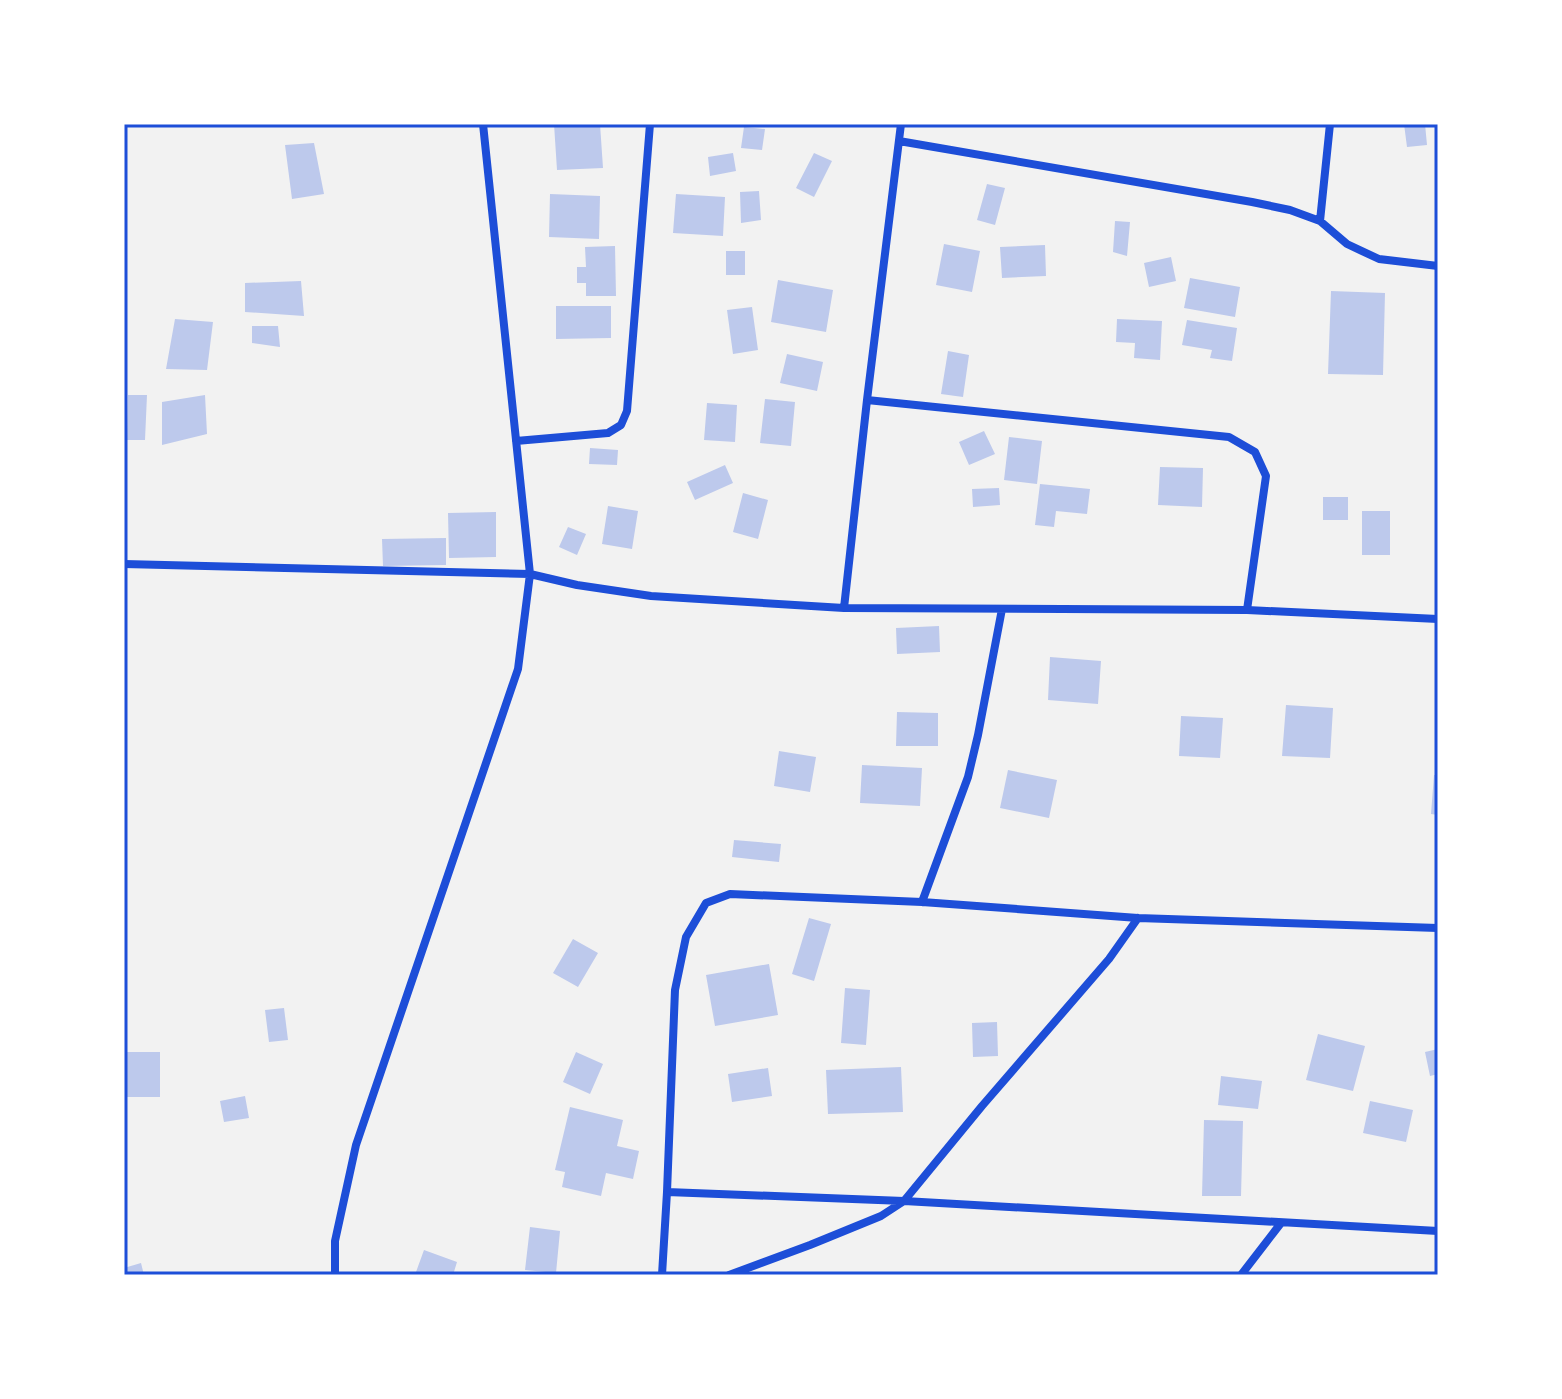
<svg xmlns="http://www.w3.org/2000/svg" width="1562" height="1399" font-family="'Alegreya Sans',sans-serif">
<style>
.building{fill:#bdc9ec}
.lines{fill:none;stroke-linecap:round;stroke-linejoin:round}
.minor{stroke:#1d4ed8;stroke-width:8}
.neatline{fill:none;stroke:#1d4ed8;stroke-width:3}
</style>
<rect width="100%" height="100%" fill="#f2f2f2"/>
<path class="building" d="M554,124h46l3,44 -46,2z
M1404,124h21l2,21 -20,2z
M744,127l21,2 -3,21 -21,-2z
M314,143l10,51 -32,5 -7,-54z
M733,153l3,18 -26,5 -2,-19z
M814,153l18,8 -18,36 -18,-9z
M987,184l18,4 -10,37 -18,-5z
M759,191l2,29 -20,3 -1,-31z
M550,194l50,2 -1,43 -50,-2z
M676,194l49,3 -2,39 -50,-3z
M1115,221l15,1 -3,34 -14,-4z
M944,244l36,7 -8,41 -36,-7z
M1045,245l1,31 -44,2 -2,-31z
M615,246l1,50h-30v-13h-9v-16h9l-1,-20z
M726,251h19v24h-19z
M1171,257l5,24 -27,6 -5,-24z
M1190,278l50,9 -5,30 -51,-9z
M778,280l55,10 -7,42 -55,-10z
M301,281l3,35 -59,-4v-29z
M1331,291l54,2 -2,82 -55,-1z
M556,306h55v32l-55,1z
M752,307l6,43 -25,4 -6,-44z
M175,319l38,3 -6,48 -41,-1z
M1117,319l45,2 -2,39 -26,-2 1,-15 -19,-1z
M1187,320l50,8 -5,33 -22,-3 2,-8 -30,-5z
M252,326h26l2,21 -28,-4z
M948,351l21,4 -6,42 -22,-3z
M787,354l36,8 -6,29 -37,-8z
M128,395h19l-2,45h-18z
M205,395l2,39 -45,11v-43z
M765,399l30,3 -4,44 -31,-3z
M707,403l30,2 -2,37 -31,-2z
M984,431l11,23 -26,11 -10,-23z
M1009,437l33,4 -5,43 -33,-4z
M590,448l28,2 -1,15 -28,-1z
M725,465l8,18 -38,17 -8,-18z
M1160,467l43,1 -1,39 -44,-2z
M1040,484l50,5 -3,25 -31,-3 -2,16 -19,-2z
M999,488l1,17 -27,2 -1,-18z
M743,493l25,7 -10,39 -25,-7z
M1323,497h25v23h-25z
M608,506l30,5 -6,38 -30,-5z
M1362,511h28v44h-28z
M496,512v45l-47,1 -1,-45z
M568,527l18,7 -9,21 -18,-8z
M446,538v27l-63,1 -1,-27z
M939,626l1,26 -43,2 -1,-26z
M1050,657l51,4 -3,43 -50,-4z
M1286,705l47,3 -3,50 -48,-2z
M897,712l41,1v33h-42z
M1181,716l42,2 -3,40 -41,-2z
M779,751l37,6 -6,35 -36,-6z
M862,765l60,3 -2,38 -60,-3z
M1008,770l49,10 -8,38 -49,-10z
M1434,775h4v40l-7,-1z
M734,840l47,4 -2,18 -47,-5z
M809,918l22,6 -17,57 -22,-7z
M573,939l25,14 -20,34 -25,-14z
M769,964l9,51 -63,11 -9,-51z
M845,988l25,2 -4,55 -25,-2z
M284,1008l4,32 -19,2 -4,-32z
M997,1022l1,34 -25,1 -1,-34z
M1318,1034l47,12 -12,45 -47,-11z
M1438,1049v25l-8,2 -5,-24z
M124,1052h36v45h-36z
M576,1052l27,12 -13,30 -27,-12z
M901,1067l2,45 -75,2 -2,-44z
M768,1068l4,28 -40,6 -4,-28z
M1221,1076l41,5 -4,28 -40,-4z
M245,1096l4,22 -25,4 -4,-21z
M1370,1101l43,9 -7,32 -43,-9z
M570,1107l53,13 -6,26 22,5 -6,28 -27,-6 -5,23 -39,-9 3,-15 -10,-2z
M1204,1120l39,1 -2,75h-39z
M530,1227l30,4 -4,42 -31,-3z
M424,1250l33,12 -4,13h-28l-9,-3z
M141,1263l3,12h-20v-7z"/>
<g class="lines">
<path class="minor" d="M899,141l353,61 38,8 30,11 27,23 32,15 59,7
M1320,221l10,-97
M867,400l362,37 26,15 11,24 -19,134
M516,441l92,-8 13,-8 6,-14 23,-287
M124,564l406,10 47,11 74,11 193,12 403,2 191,9
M844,608l23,-208 34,-276
M922,902l46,-125 10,-42 24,-126
M667,1192l237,9 534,30
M335,1275v-34l21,-96 162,-476 12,-95 -47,-450
M662,1275l5,-83 8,-202 11,-53 20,-34 24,-9 192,8 216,16 300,10
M729,1275l81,-30 71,-29 23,-15 78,-95 127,-147 29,-41
M1241,1275l40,-52"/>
</g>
<rect width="1562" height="1399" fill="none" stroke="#ffffff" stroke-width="252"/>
<rect x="126" y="126" width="1310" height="1147" class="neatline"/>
</svg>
